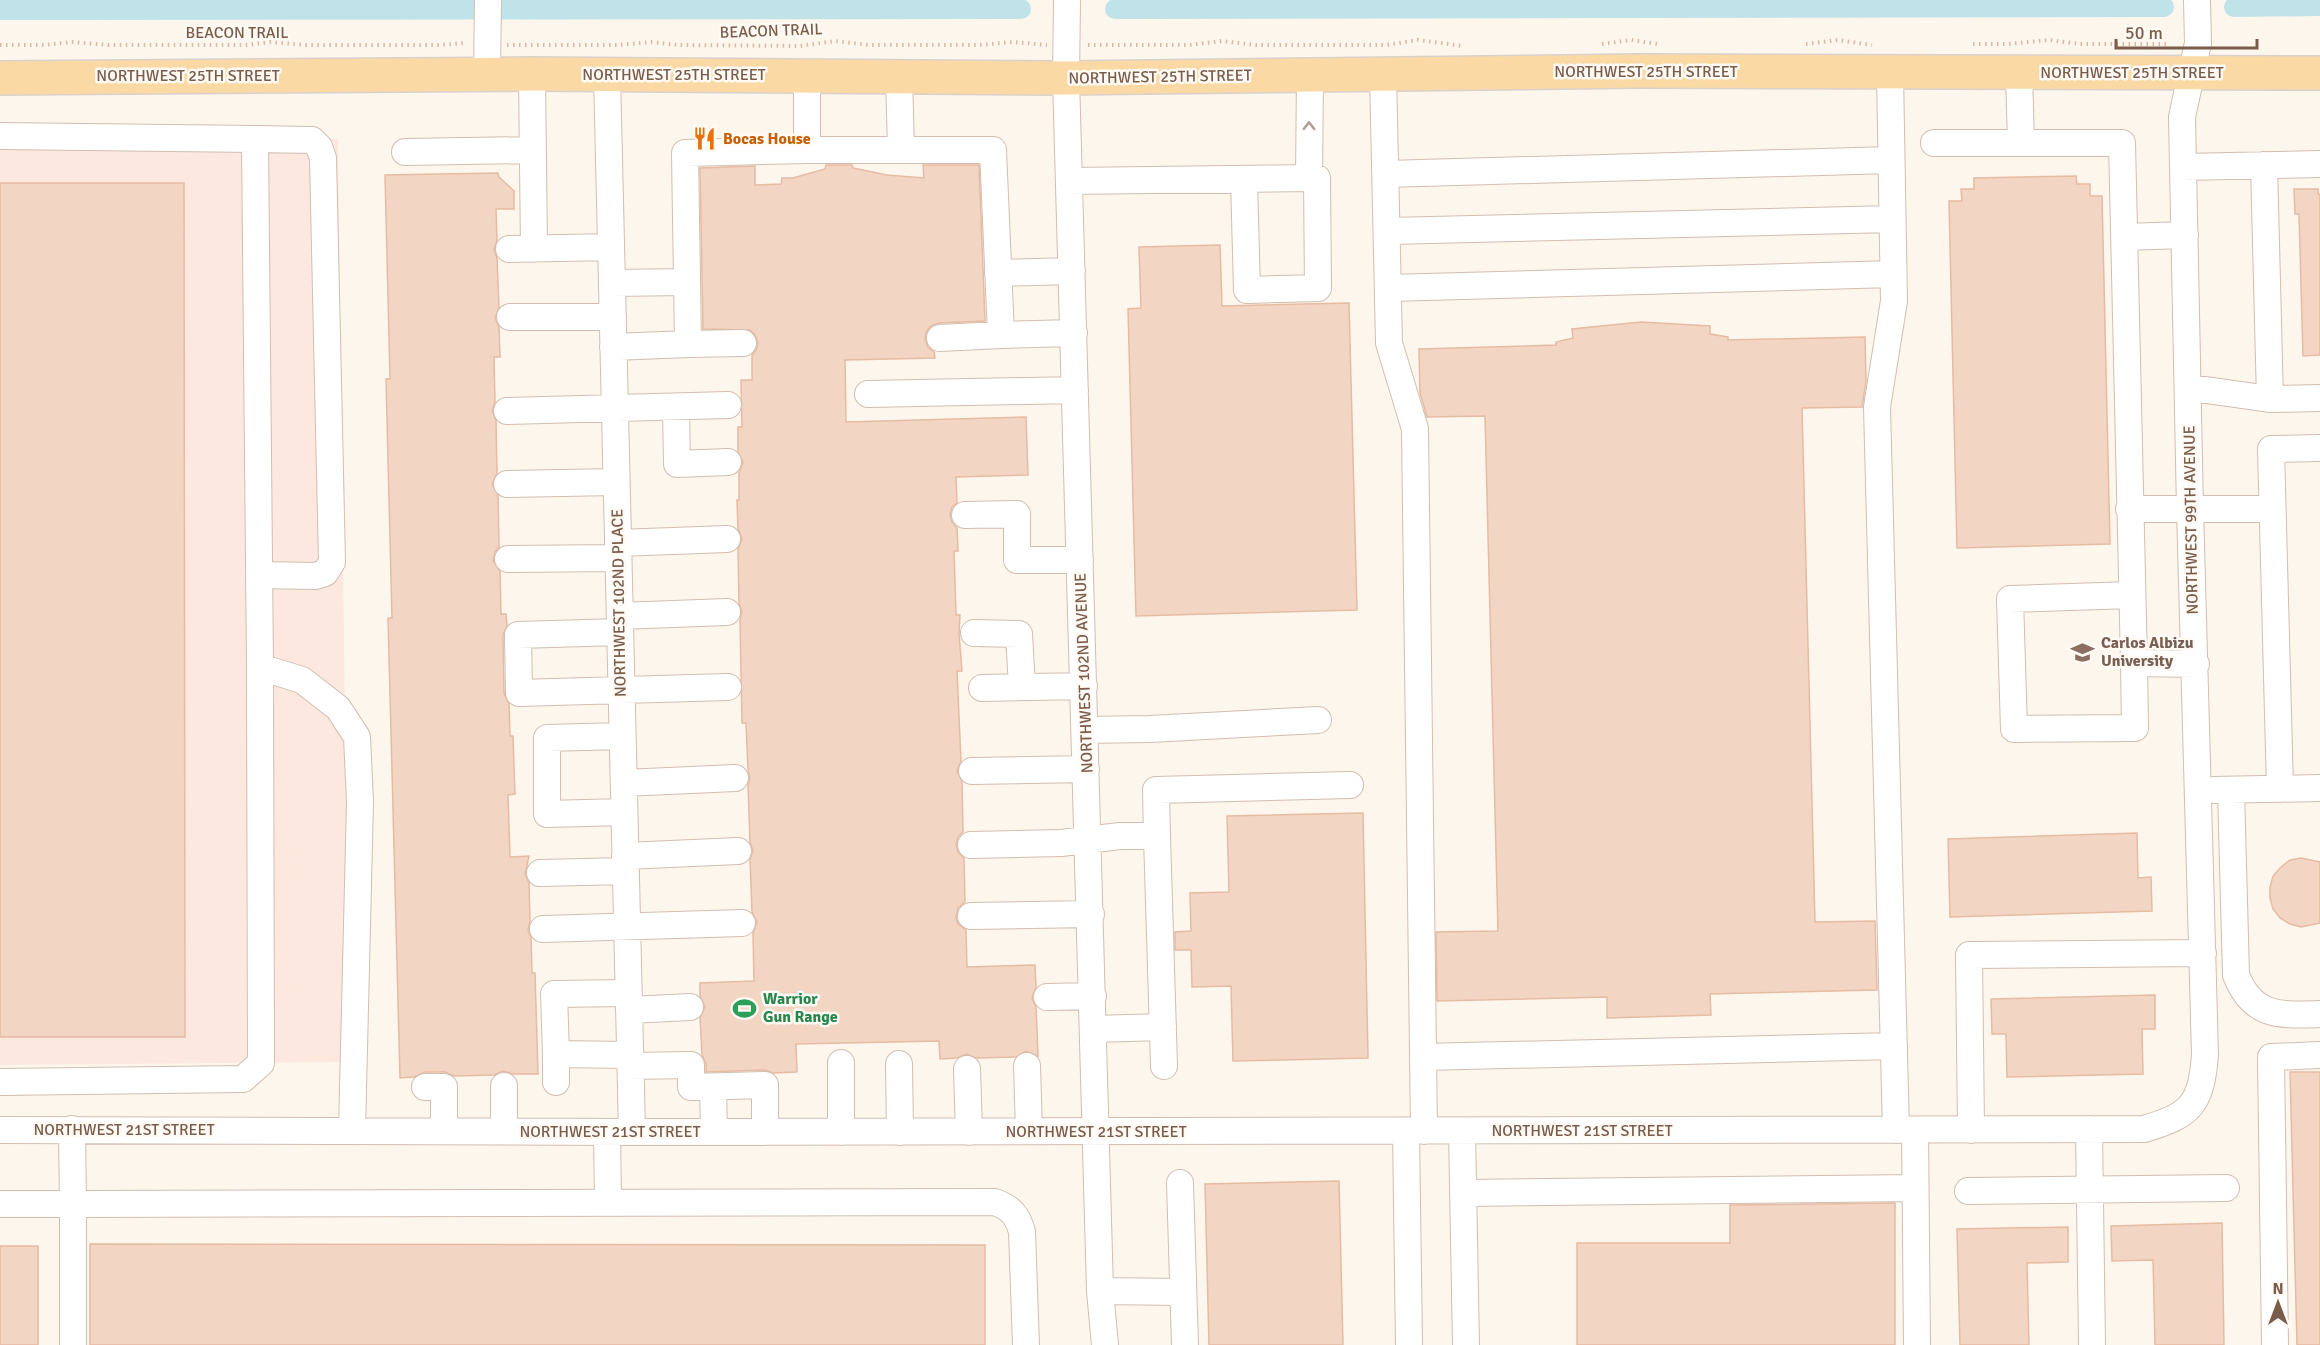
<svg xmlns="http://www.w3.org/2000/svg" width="2320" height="1345" font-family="Signika,sans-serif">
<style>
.commercial{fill:#fde8e0}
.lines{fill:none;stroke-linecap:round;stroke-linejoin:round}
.canal{stroke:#bfe3e8;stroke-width:20}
.building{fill:#f3d5c3;stroke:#e6bba3;stroke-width:1.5}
.minor-casing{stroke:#d1beb0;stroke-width:28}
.major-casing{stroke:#dad1cd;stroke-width:36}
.path{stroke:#d9b8a5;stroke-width:4;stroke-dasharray:1.5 4.5;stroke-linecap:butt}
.minor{stroke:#fff;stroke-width:26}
.major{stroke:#fbd9a5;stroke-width:33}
.oneway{stroke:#af9d94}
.labels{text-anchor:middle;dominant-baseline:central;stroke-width:5;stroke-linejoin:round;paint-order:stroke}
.street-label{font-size:16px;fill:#7a5c4d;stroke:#fffaf3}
.food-label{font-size:16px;font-weight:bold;fill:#c56008;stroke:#fffaf3;text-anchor:start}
.education-label{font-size:16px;font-weight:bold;fill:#785e54;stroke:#fffaf3;text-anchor:start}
.leisure-label{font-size:16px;font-weight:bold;fill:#27864d;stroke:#fffaf3;text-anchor:start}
</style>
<rect width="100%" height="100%" fill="#fdf6ec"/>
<path class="commercial" d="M338,139l11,923 -349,3v-922z"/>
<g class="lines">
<path class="canal" d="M2234,7l86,-1
M1115,9l1049,-2
M0,10l1021,-1"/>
</g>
<path class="building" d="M826,165h26l1,3 34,7 37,3 -1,-13h56l6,156 -46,2 -8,3 -5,6 -1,7 3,8 6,5 1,6 -90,2 1,62 180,-5 2,58 -72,2 1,26 -5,4 -2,8 2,7 5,6 1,23h-4l2,64h4l-1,18 3,38h-5l4,90 -4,10 5,10 1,51 -5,5 -2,8 2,7 6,6 1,44 -7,6 -2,9 2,7 8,6 1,37 68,-2 1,23 -4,10 4,9 2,49 -12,-5 -10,6 -40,1 -9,-4 -10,4 -17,1 -1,-18 -143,3 1,28 -24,1 -8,-3 -59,2v-8l-4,-9 -2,-38 5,-10 -5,-11v-13l54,-2 -1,-48 4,-11 -5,-10 -2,-53 3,-8 -3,-9 -2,-57 2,-7 -2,-8 -2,-47h-4l-2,-103 2,-8 -3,-8 -1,-55 4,-10 -4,-10 -1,-29h2v-28l4,-10 -5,-10v-25h4l-1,-47h11v-25l4,-5 2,-7 -3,-8 -5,-5 -47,-1 -3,-161 55,-2v19l26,-1 1,-6h11l32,-9z
M498,173l1,4 15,14v18h-18l1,31 -3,10 3,8 2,50 -4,10 4,9 1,30h-6l1,45 -3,9 4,9 1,53 -5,11 6,11 1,52 -4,5 -2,8 7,11 1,43h5l1,12 -4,9 1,58 5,11 1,32h3l2,58 -7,1 2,62 19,-1 -4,18 4,9 1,38 -2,9 3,7 1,36h3l3,101h-25l-10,-3 -9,4 -40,1 -9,-4h-20l-11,5 -14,1 -12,-460h4l-6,-239h4l-5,-204z
M2076,176l1,8h13v12h12l8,348 -153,4 -8,-347h13l-1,-12h13v-11z
M0,183h184l1,854h-185z
M2294,189h24v5h2v161l-17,1 -4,-142h-4z
M1220,245l2,61 127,-3 8,307 -221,6 -8,-307 13,-1 -2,-61z
M1641,322l69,4v8l18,3v3l137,-3 1,44 -4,26 -60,1 13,514 60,-1 2,69 -167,4 1,21 -104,3v-21l-170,4 -1,-69 62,-1 -13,-515 -58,1 -7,-24 -1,-44 137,-4v-3l17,-4 -1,-9z
M1363,813l5,245 -135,3 -2,-75 -39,1 -1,-37h-16v-18l16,-1 -1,-38 39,-1 -2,-76z
M2137,833l1,45 13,-1 1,34 -202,6 -2,-78z
M2301,858l19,4v61l-19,4 -11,-3 -10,-6 -7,-9 -3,-11v-11l3,-11 8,-9 9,-7z
M2155,995v34h-13l1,45 -136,3 -1,-43h-14l-1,-35z
M2290,1072h30v273h-23z
M1339,1181l4,164h-134l-4,-161z
M1895,1203v142h-318v-102h153v-38z
M2222,1223l2,122h-69l-2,-85 -41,1 -1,-35z
M2068,1227v35l-41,1 2,82h-69l-3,-116z
M90,1244l895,1v100h-895z
M0,1246h38v99h-38z"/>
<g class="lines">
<defs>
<path id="minor" d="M1067,0l-1,78 34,1213 5,54
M1890,72l4,229 -17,106 19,723
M2019,73l2,70
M487,74l1,-74
M532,74l2,175
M607,74l25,1058
M1383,74l6,269 26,86 9,702
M807,76v74h94
M899,76l2,74h92l8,185 -61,3
M0,136l255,3 5,528 1,396 -18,16 -243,3
M255,139l57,1 7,7 4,11 9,404 -7,11 -10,3 -55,-1
M1934,143h188l12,520 62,1
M405,152l128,-2
M2264,165l6,234
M2183,167l137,-3
M1386,174l505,-14
M1309,178l1,-103
M1069,181l248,-3 1,110 -71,2 -3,-111
M1388,231l504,-12
M2124,237l61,-2
M509,249l102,-2
M998,273l74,-2
M612,283l75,-1
M1389,288l504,-14
M510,317h103
M1001,335l73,-2
M743,343l-55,1 -3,-191 122,-3
M613,347l75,-3
M2188,390h18l64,9 50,-1
M868,394l207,-4
M676,407l1,57 51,-2
M507,411l221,-6
M507,484l109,-2
M2129,509h143
M965,515l52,-1v46h63
M618,543l109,-4
M508,559l110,-1
M2132,595l-122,4 4,130 121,-1 -1,-65
M620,616l107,-4
M620,632l-102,3 1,58 209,-6
M974,633l45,1 3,53
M260,667l42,13 36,28 19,29 3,65 -8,329
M982,688l102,-2
M1085,730l65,-1 168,-9
M622,736l-75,2v76l77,-2
M972,771l114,-2
M624,783l111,-5
M2280,789l-9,-340 49,-1
M2214,790l106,-2
M2231,790l5,185c17,43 44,40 84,39
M1157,836l7,230
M971,845l90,-2 59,-7h37l-1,-46 194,-5
M625,856l113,-5
M540,873l86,-2
M971,916l120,-2
M543,929l199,-6
M1047,997l46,-1
M629,1010l61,-3
M1094,1029l69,-2
M556,1054l-2,-60 74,-1
M1423,1057l471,-11
M841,1063v69
M899,1064l1,68
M630,1066l61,-1v22l74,-2v47
M1027,1066l2,65
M967,1069l2,63
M556,1082v-28l74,1
M425,1087h19v44
M713,1087l1,45
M72,1129l1,75 922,-2c16,6 23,14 27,30l4,113
M2089,1129l3,216
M0,1130l632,2 1512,-3c47,-14 57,-24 61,-74l-15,-546 -8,-392 16,-74 -1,-43
M1915,1130l2,215
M1971,1130l-2,-175 234,-2
M504,1131v-45
M1406,1131l3,214
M1462,1131l4,214
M607,1132l1,70
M1180,1183l5,162
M1968,1191l258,-3
M1463,1193l452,-5
M0,1204h73v141
M1100,1291l83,1
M2275,1345l-4,-288 49,-2"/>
<path id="major" d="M0,78l532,-4 534,4 573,-7 681,2"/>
</defs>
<use href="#minor" class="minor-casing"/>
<use href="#major" class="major-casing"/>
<path class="path" d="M1602,44l29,-4 26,4
M1806,44l32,-4 34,5
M1973,44h34l42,-4 31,4h90
M0,45h44l28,-3 36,3h138l25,-3 35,3h132l28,-2
M507,45h111l33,-3 27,3 122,1 35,-5 34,4h111l32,-3 35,3
M1088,45h101l33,-4 34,4h130l32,-5 45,6"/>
<use href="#minor" class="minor"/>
<use href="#major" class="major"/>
</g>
<defs><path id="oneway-chevron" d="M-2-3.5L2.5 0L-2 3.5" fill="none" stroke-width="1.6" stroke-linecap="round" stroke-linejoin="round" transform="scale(1.5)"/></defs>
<use class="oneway" href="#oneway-chevron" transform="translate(1309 126) rotate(-90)"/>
<defs>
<symbol id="restaurant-bare" viewBox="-9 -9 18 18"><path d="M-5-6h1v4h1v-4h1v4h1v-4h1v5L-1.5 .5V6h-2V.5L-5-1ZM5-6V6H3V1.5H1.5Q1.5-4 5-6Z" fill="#e8710a" stroke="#fffaf3" stroke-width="2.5" paint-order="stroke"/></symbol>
<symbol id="school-bare" viewBox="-9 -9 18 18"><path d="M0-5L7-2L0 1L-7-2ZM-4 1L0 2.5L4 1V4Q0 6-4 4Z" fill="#8d6e63" stroke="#fffaf3" stroke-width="2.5" paint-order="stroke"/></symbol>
<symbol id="stadium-bare" viewBox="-9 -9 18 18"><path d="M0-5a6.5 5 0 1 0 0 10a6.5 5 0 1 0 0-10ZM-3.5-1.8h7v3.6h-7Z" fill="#2e9e5b" stroke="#fffaf3" stroke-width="2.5" paint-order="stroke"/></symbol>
</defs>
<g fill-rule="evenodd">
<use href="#restaurant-bare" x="688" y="122" width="33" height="33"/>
<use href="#school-bare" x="2066" y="636" width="33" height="33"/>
<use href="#stadium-bare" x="728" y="992" width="33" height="33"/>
</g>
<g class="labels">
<g class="street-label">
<text transform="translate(771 31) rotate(-2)">BEACON TRAIL</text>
<text x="237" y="33">BEACON TRAIL</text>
<text x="1646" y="72">NORTHWEST 25TH STREET</text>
<text x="2132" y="73">NORTHWEST 25TH STREET</text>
<text x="674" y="75">NORTHWEST 25TH STREET</text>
<text x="188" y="76">NORTHWEST 25TH STREET</text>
<text transform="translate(1160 77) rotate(-1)">NORTHWEST 25TH STREET</text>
<text transform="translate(2191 520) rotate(-91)">NORTHWEST 99TH AVENUE</text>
<text transform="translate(619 603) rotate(-91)">NORTHWEST 102ND PLACE</text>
<text transform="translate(1084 673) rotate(-92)">NORTHWEST 102ND AVENUE</text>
<text x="124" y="1130">NORTHWEST 21ST STREET</text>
<text x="1582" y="1131">NORTHWEST 21ST STREET</text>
<text x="610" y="1132">NORTHWEST 21ST STREET</text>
<text x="1096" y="1132">NORTHWEST 21ST STREET</text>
</g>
<g class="food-label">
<text x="723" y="139">Bocas House</text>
</g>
<g class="education-label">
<text x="2101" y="643">Carlos Albizu<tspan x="2101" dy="18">University</tspan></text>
</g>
<g class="leisure-label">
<text x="763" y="999">Warrior<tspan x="763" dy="18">Gun Range</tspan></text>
</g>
</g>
<g transform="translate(2278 1303)" stroke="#fffaf3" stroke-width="4.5" paint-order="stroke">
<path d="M0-4.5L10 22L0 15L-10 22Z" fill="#7a5c4d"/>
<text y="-9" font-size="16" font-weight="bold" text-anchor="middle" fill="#7a5c4d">N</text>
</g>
<path d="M2116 39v9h141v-9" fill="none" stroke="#7a5c4d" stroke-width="3"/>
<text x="2125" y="39" font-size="18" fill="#7a5c4d" stroke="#fffaf3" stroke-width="4.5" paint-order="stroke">50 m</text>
</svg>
